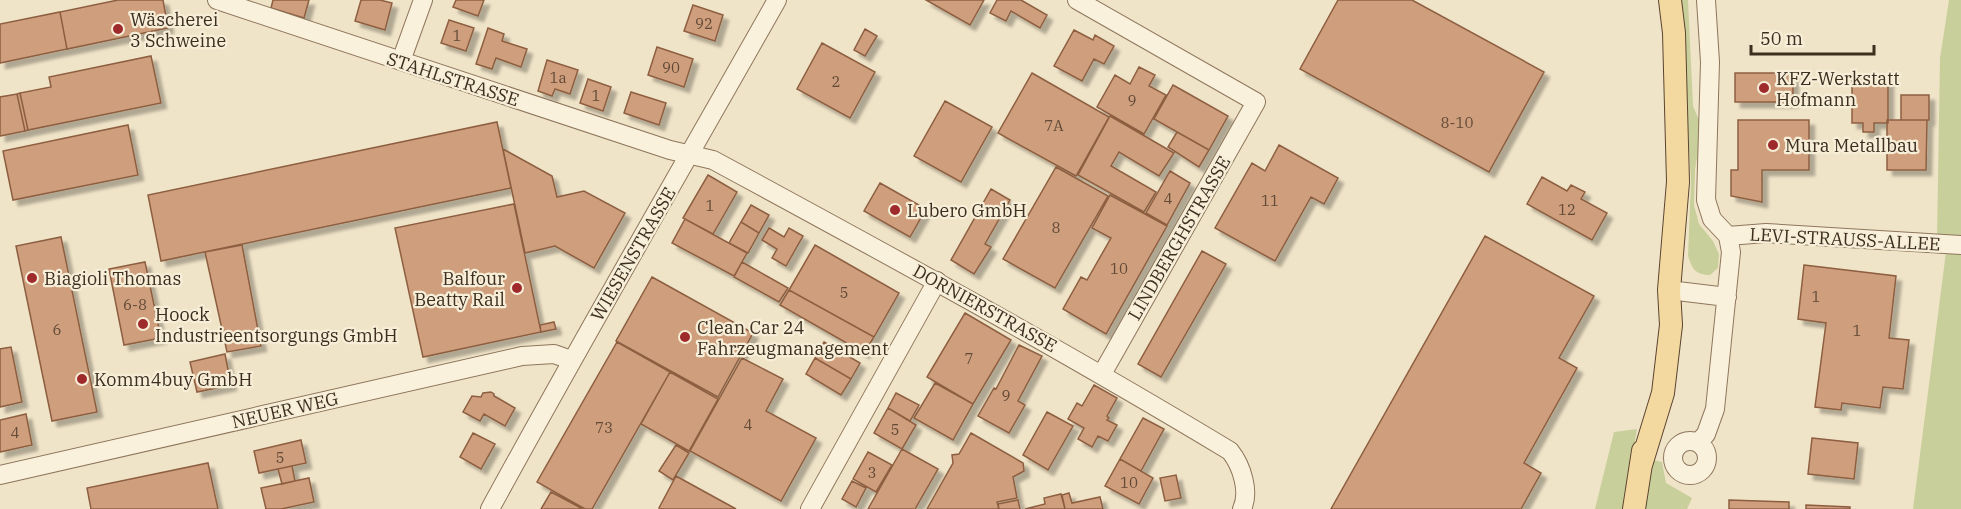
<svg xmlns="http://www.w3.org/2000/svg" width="1961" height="509" font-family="'IBM Plex Serif',serif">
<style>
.green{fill:#c9cf9b}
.building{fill:#cf9f7d;stroke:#8d5f41;stroke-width:1.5;filter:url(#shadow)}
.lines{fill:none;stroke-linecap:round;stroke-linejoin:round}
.minor-casing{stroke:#8d765c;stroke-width:20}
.major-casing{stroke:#5b4430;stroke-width:24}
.minor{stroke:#faf1dc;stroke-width:18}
.major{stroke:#f3d9a0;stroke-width:22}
.poi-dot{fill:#9e2a2b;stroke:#f7eed8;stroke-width:2}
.labels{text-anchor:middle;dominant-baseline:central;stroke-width:4.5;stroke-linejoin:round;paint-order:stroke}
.number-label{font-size:15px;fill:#624a37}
.poi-label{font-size:18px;fill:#3d2e20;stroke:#f7eed8;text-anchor:start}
.street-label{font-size:18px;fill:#3d2e20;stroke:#f7eed8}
</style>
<defs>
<filter id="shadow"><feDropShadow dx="5.5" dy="5.5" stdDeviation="1.5" flood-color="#0004"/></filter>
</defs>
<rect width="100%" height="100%" fill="#f0e4c8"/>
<path class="green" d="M1680,0h8l5,106 9,21 -7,43 -1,35 5,19 14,17 6,13 -1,14 -8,7c-14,0 -18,-6 -22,-19l3,-75z
M1949,0h12v237h-24l3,-179z
M1947,244l14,1v264h-48z
M1637,429l-13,80h-29l19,-77z
M1653,460l9,2 4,21 26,15 -5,11h-43z"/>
<path class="building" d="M118,0h45l5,28 -101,21 -7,-37z
M273,0h36l-5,18 -33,-10z
M361,0h19l12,3 -7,27 -30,-9z
M456,0h28l-6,16 -25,-9z
M926,0h58l-14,25z
M997,0h24l26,15 -7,13 -29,-17 -5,10 -16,-8z
M1338,0h74l132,72 -55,100 -189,-103z
M693,5l30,10 -8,26 -31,-10z
M60,12l7,37 -67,14v-39z
M449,20l25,8 -8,23 -25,-8z
M488,28l16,6 -2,7 25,8 -6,18 -25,-9 -4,11 -16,-5z
M865,29l12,7 -12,20 -11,-6z
M1074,30l19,10 2,-5 19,11 -10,18 -10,-5 -12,22 -28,-15z
M822,43l53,29 -25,46 -53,-29z
M657,47l36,12 -9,28 -36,-12z
M151,56l10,47 -133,27 -8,-37 31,-6 -2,-10z
M547,60l31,10 -8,24 -15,-5 -3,7 -14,-5z
M1139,67l16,8 -6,11 17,9 -22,39 -47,-27 18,-32 15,9z
M1032,73l77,44 -33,59 -78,-43z
M1735,73h58v29h-58z
M1852,78h36v45h-14v9h-11v-9h-11z
M588,79l23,8 -8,24 -23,-8z
M1173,85l55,31 -19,34 -55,-31z
M631,92l35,11 -7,22 -35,-12z
M20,93l8,37 -3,1 -8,-37z
M17,94l8,37 -25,5v-39z
M1901,95h28v25h-28z
M945,101l47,26 -31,55 -47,-26z
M1110,116l64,37 -15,23 -40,-24 -8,14 45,26 -12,20 -66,-37z
M1738,120h71v50h-47v32l-31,-6v-26h7z
M1887,120h40l-1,50h-39z
M497,122l14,66 -350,73 -13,-66z
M128,125l10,50 -125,25 -10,-49z
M1177,132l32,18 -10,17 -31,-20z
M1279,145l59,33 -14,26 -13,-7 -36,64 -60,-33 37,-65 13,8z
M503,149l49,27 5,21 27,-6 41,22 -31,55 -39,-22 -30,7z
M1056,167l52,29 -53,92 -52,-29z
M1170,171l20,12 -23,42 -21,-12z
M708,175l29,17 -24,42 -30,-16z
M1542,177l25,14 4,-6 14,7 -4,7 26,14 -15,27 -65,-36z
M880,183l46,26 -16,28 -46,-26z
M991,189l19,11 -25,44 6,3 -17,27 -23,-14z
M1110,195l57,31 -61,108 -43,-25 18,-32 6,3 24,-42 -19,-10z
M514,204l27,128 -118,25 -28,-129z
M751,205l18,10 -10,18 -18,-11z
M685,219l62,34 -13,23 -62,-33z
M741,222l18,11 -11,20 -19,-10z
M769,228l15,9 5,-9 14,8 -17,30 -14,-8 5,-9 -15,-9z
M1485,236l109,60 -35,62 18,10 -53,95 17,10 -20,36h-190z
M61,237l36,175 -45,9 -36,-175z
M242,245l19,101 -34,6 -22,-100z
M815,245l84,48 -25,44 -85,-47z
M1202,251l24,13 -65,113 -23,-13z
M145,262l16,76 -37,7 -15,-76z
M742,262l46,26 -9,14 -45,-25z
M1804,265l92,11 -7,62 20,2 -6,49 -20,-2 -3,21 -38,-5 -1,7 -26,-3 11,-84 -28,-4z
M652,277l101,56 -35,64 -102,-56z
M789,290l85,47 -10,16 -84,-48z
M965,313l46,27 -38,64 -46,-27z
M554,322l2,7 -15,3 -1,-7z
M617,342l53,30 -78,137h-7l-48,-27z
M824,342l36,21 -9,16 -36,-21z
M1019,345l23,11 -24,45 7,4 -16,28 -31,-17 16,-28 2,1z
M11,347l11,55 -22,5v-58z
M225,354l6,31 -34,7 -7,-30z
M742,358l41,21 -17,32 50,27 -35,63 -91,-50z
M815,358l36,21 -10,16 -35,-21z
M670,372l48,27 -29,52 -48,-27z
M935,383l38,21 -20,36 -39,-22z
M1094,385l23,13 -10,18 2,2 -2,2 10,5 -9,16 -10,-5 -6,11 -14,-8 6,-11 -16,-9 9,-16 5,3z
M491,392l3,2v2l21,12 -10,18 -21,-12 -4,7 -17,-9 9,-16 9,1 2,-4z
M896,393l23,12 -9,16 -22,-13z
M888,408l28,17 -14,24 -28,-16z
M1047,412l26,14 -25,44 -25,-15z
M26,414l6,31 -32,7v-32z
M1143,418l21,11 -23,42 -21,-12z
M473,433l22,11 -14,25 -21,-12z
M971,433l52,30 1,8 -11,6 4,21 -20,4 2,7h-72l26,-46 -1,-8 7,-1z
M1812,438l46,5 -4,36 -46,-5z
M301,440l5,23 -47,10 -5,-22z
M676,445l13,8 -16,27 -14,-9z
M902,449l36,20 -23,40h-47z
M868,452l24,13 -16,27 -23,-13z
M1120,459l33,19 -14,26 -34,-18z
M208,463l10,46h-127l-4,-21z
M292,466l3,15 -13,3 -4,-15z
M1176,475l5,23 -16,3 -5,-23z
M676,476l60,33h-75l-2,-1z
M309,478l5,24 -33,7h-15l-5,-21z
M852,481l14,7 -10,19 -14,-8z
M551,492l32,17h-42z
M1069,493l3,10 28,-6 3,12h-38l-3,-14z
M1061,494l4,15h-40l20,-5 -1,-6z
M1018,500l2,9h-21l-1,-5z
M1729,500l60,2v7h-60z
M1806,505l44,2v2h-44z"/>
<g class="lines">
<defs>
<path id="minor" d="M217,0l453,150 43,10c174,94 348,189 517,291 12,15 20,41 12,58
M1077,0l179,102 -154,272
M401,61l22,-61
M1728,236l38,-3 195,12
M1669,290l58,7
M1673 458a17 17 0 1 1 34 0a17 17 0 1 1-34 0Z
M1698,443l8,-9 9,-25 16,-157 -3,-16 -16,-17 -6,-19 4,-138 -4,-62
M0,475l522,-119 32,-2 17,6
M490,509c93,-171 191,-339 287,-509
M810,509l127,-228"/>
<path id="major" d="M1641,465l22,-72 8,-68 -2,-35 9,-108 -4,-149 -4,-33
M1634,509l9,-58"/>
</defs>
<use href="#minor" class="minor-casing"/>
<use href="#major" class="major-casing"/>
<use href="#minor" class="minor"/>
<use href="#major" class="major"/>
</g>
<g class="poi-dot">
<circle cx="118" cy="29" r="6"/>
<circle cx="1764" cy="88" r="6"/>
<circle cx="1773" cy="145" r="6"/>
<circle cx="895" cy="210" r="6"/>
<circle cx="32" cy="278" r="6"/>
<circle cx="517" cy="288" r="6"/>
<circle cx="143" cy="324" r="6"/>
<circle cx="685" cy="337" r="6"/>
<circle cx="82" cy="379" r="6"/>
</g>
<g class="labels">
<g class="number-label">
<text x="704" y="23">92</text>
<text x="457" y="35">1</text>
<text x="671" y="67">90</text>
<text x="558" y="77">1a</text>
<text x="836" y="81">2</text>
<text x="596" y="95">1</text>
<text x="1132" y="100">9</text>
<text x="1457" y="122">8-10</text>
<text x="1054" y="125">7A</text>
<text x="1168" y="198">4</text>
<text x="1270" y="200">11</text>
<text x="710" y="205">1</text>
<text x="1567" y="209">12</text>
<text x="1056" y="227">8</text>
<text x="1119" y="268">10</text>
<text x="844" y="292">5</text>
<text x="1816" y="296">1</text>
<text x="135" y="304">6-8</text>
<text x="57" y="329">6</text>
<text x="1857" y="330">1</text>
<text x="969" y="358">7</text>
<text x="1006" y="395">9</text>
<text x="748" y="424">4</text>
<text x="604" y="427">73</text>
<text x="895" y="429">5</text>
<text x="15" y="432">4</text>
<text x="280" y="457">5</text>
<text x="872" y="472">3</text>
<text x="1129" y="482">10</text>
</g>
<g class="poi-label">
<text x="130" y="19">Wäscherei<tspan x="130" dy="21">3 Schweine</tspan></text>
<text x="1776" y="78">KFZ-Werkstatt<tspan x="1776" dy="21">Hofmann</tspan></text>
<text x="1785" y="145">Mura Metallbau</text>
<text x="907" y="210">Lubero GmbH</text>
<text x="44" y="278">Biagioli Thomas</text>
<text x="505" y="278" text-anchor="end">Balfour<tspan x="505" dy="21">Beatty Rail</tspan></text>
<text x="155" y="314">Hoock<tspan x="155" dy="21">Industrieentsorgungs GmbH</tspan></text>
<text x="697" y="327">Clean Car 24<tspan x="697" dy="21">Fahrzeugmanagement</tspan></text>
<text x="94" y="379">Komm4buy GmbH</text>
</g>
<g class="street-label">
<text transform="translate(453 79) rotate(18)">STAHLSTRASSE</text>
<text transform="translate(1179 238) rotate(-60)">LINDBERGHSTRASSE</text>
<text transform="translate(1845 239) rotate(3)">LEVI-STRAUSS-ALLEE</text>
<text transform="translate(633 254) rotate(-60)">WIESENSTRASSE</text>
<text transform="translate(985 308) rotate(29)">DORNIERSTRASSE</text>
<text transform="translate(285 410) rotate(-13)">NEUER WEG</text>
</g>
</g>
<path d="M1751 45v9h123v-9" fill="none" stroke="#3d2e20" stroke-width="3"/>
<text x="1760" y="45" font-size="18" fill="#3d2e20" stroke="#f7eed8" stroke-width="4.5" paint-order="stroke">50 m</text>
</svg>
